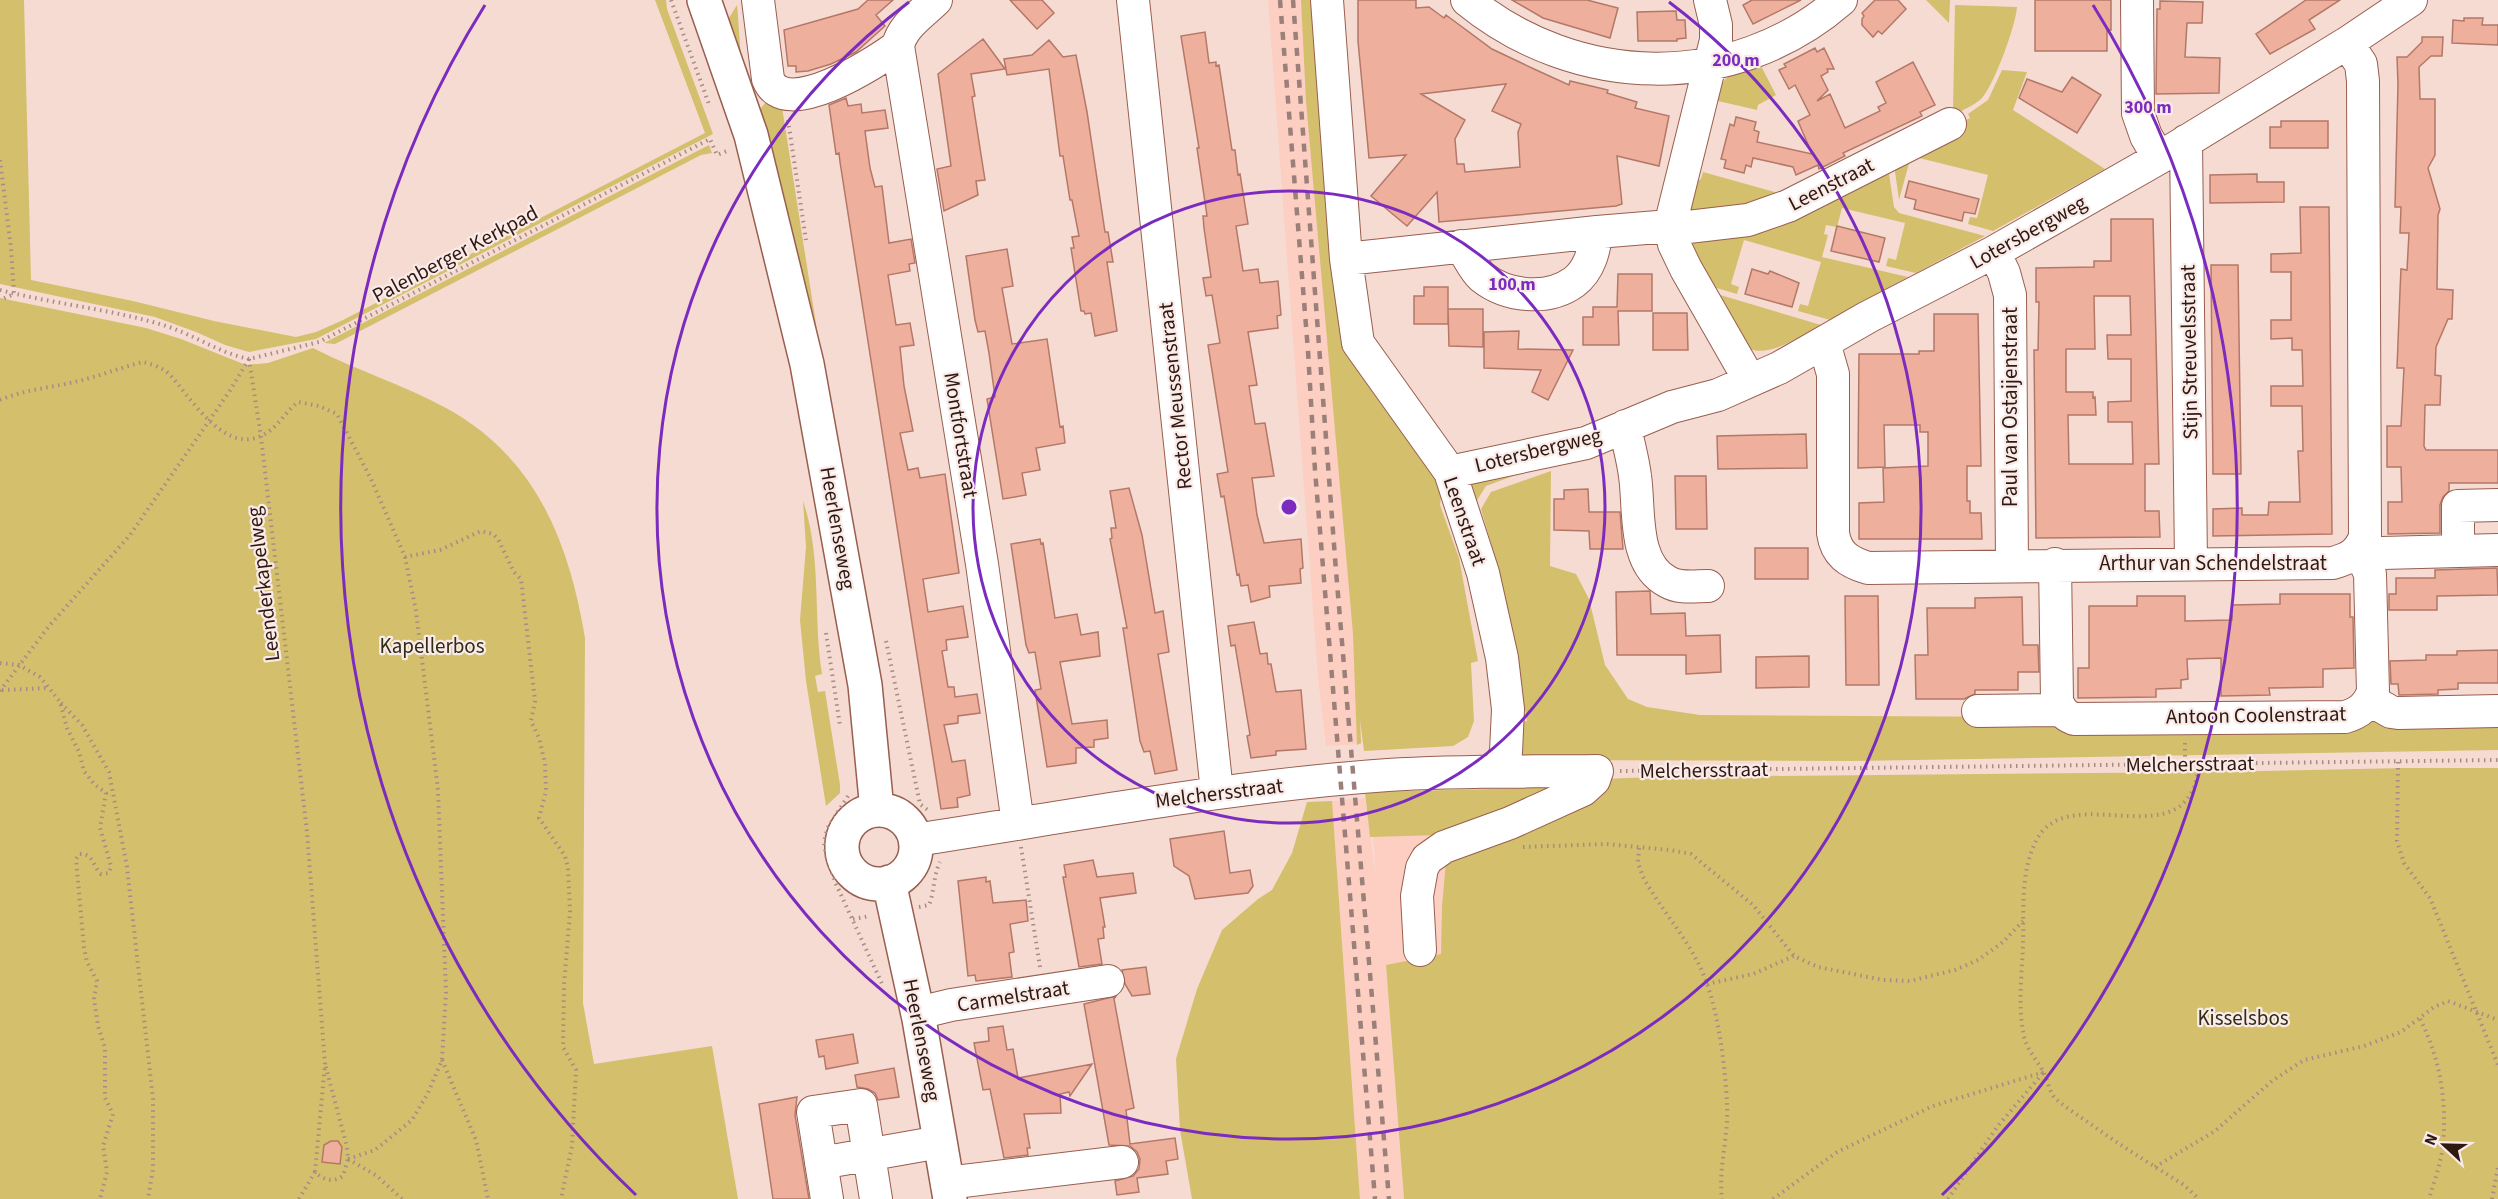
<svg xmlns="http://www.w3.org/2000/svg" width="2498" height="1199" font-family="'Source Sans 3',sans-serif">
<style>
.built{fill:#fccfc2}
.green{fill:#d4bf6c}
.building{fill:#efaf9d;stroke:#b47868;stroke-width:1.5;fill-rule:evenodd}
.lines{fill:none;stroke-linecap:round;stroke-linejoin:round}
.minor-casing{stroke:#985e4f;stroke-width:34}
.major-casing{stroke:#985e4f;stroke-width:36}
.path{stroke:#a68c85;stroke-width:4;stroke-dasharray:1.5 4.5;stroke-linecap:butt}
.minor{stroke:#fff;stroke-width:32}
.major{stroke:#fff;stroke-width:33}
.rail{stroke:#9a8079;stroke-width:4.5;stroke-dasharray:8 8;stroke-linecap:butt}
.ring{fill:none;stroke:#7b2cbf;stroke-width:3}
.labels{text-anchor:middle;dominant-baseline:central;stroke-width:4.5;stroke-linejoin:round;paint-order:stroke}
.street-label{font-size:21px;fill:#301812;stroke:#f9ebe8}
.park-label{font-size:21px;fill:#312c17;stroke:#f9ebe8}
.centre{fill:#7b2cbf;stroke:#f9ebe8;stroke-width:3}
.ring-label{font-size:18px;text-anchor:middle;font-weight:bold;fill:#7b2cbf;stroke:#f9ebe8;stroke-width:4.5;stroke-linejoin:round;paint-order:stroke}
</style>
<rect width="100%" height="100%" fill="#f6dbd3"/>
<path class="built" d="M1268,0h38l56,744 -36,2 -8,-68z
M1365,798l11,78 -3,-40 69,-1 5,15 -5,56 -1,48 -55,11 18,234h-44l-28,-398z"/>
<path class="green" d="M0,0h24l7,280 102,21 81,20 82,16 20,-5 27,-12 362,-187 -50,-133h11l1,9 46,125 -397,205 -67,13 -24,-7 -29,-13 -41,-15 -155,-33z
M1301,0h17l19,306 6,30 72,114 22,22 5,18 -2,15 19,53 19,103 -7,2 3,58 -6,16 -15,9 -89,5 -4,-31 1,23 -4,2 -4,-111 -47,-533z
M1926,0h24l-1,23z
M737,5c3,27 2,86 23,104l9,-10 13,8 53,338 -115,-422 9,-5z
M1955,5l62,2c-1,18 -23,78 -35,91 -7,7 -16,10 -24,15l-5,-2z
M1749,63l8,4 4,-1 15,29 -18,10 -1,5 -39,-9 -3,-8c9,-15 19,-22 34,-30z
M2002,70l25,2 -14,38 92,59 -112,62 -25,-7 2,-7 7,1 11,-43 -77,-19 -12,44 -6,-43 77,-39 -2,-4 20,-14z
M709,145l3,8 -11,2 -366,189 -11,-1z
M1887,161l7,46 5,6 86,23 -69,37 -30,-7 2,-8 8,2 9,-37 -63,-15 -5,19 -11,-2 -2,9 4,1 -6,22 86,20 -78,43 -32,-9 2,-7 8,2 13,-44 -77,-22 -13,44 8,3 -2,7 -24,-7 -24,-45z
M1703,172l79,22 7,5 -101,22 7,-38 6,-4z
M1717,294l104,31c-20,10 -51,34 -73,23z
M0,298l146,30 35,11 65,26 22,-2 45,-15c43,22 91,37 133,60 90,49 123,134 139,230l-2,365 11,61 118,-18 26,153h-738z
M1548,463l-62,23 -10,16 -8,-21z
M1551,471l-1,95 26,8 13,25 16,66 23,34 19,8 53,8 659,4 139,-2v33l-644,11 -332,-1 -2,-38 7,-1 -28,-149 -18,-63 10,-17z
M803,501c19,55 10,116 19,173l-7,2 3,16 7,-1 15,94v8l-14,13 -20,-125 -6,-61 6,-73z
M2405,768h93v431h-1094l-18,-234 55,-11 1,-48 5,-56 -6,-15 -71,2 -5,-45 208,-5 31,-8 49,-2 561,-5z
M1332,801l28,398h-168l-12,-69 -4,-71 21,-70 25,-59 36,-31 14,-9 20,-37 15,-51z"/>
<path class="building" d="M868,0h25l-17,15 9,11 -29,26 -25,12 -23,7 -12,1v-6h-8l-4,-36 74,-21z
M1010,0h32l12,13 -17,16z
M1358,0h58v8l13,-1 15,11 2,-3 46,34 42,20 35,16 1,-4 38,9 -1,3 30,9 -2,6 34,8 -10,50 -42,-10 5,48 -6,2 -177,16 -2,-30 -30,34 -36,-30 35,-41 -37,3 -11,-117zM1506,84l-14,27 29,13 -3,8 2,35 -55,5 -1,-8h-7l-2,-25 10,-19 -44,-26z
M1512,0h75l31,8 -8,30 -67,-20z
M1752,0h49l-48,24 -10,-19z
M1875,0h23l8,9 -24,25 -4,-3 -5,6 -11,-12v-6l2,-3 -2,-3z
M2035,0h76v30l-4,-1v22h-72z
M2306,0h34l-31,20 6,9 -45,25 -14,-20z
M2160,1l43,1 -1,21h-15l-2,34 35,1 -1,35 -63,1 1,-85h3z
M1676,11l1,9h8l1,18 -9,1v2h-39l-1,-29z
M2464,18h19l-1,7h16v20l-46,-2 1,-23 11,1z
M1205,32l4,31 7,-1v4l3,-1 13,85h3l3,25 2,-1 8,50 -12,2 7,45 15,-2 2,14 18,-2 3,34 -4,1 1,12 -30,4 9,53 -8,1 6,38 10,-1 9,53 -22,2 5,37 7,28 37,-4 2,29 -3,1 1,14 -32,3 1,11 -19,5 -3,-17 -7,1 -2,-12 -2,1 -13,-79 -3,1 -4,-23 11,-2 -20,-127 12,-2 -8,-48 -6,1 -3,-18 8,-1 -7,-49 -1,-12h4l-10,-68h2l-18,-112z
M2422,37h21l-1,19h-11l-12,11 1,32h15v56l-7,13 12,41 -2,6 -1,74 16,1 -1,29h-4l-12,28 -1,28 6,1 -1,29h-15l-1,41 2,4h72v33h-49v8l-6,6 -3,8v28l-52,1v-32h14l-1,-35h-14v-41h14l3,-58h-7l3,-77 1,-22 6,1 2,-37h-9l1,-26h-6l3,-123 -1,-27h10l15,-15z
M983,39l22,30 -34,5 4,22 -3,1 13,83 -9,1 2,14 -34,16 -7,-42 14,-3 -13,-92z
M1049,40l14,17 13,-2 11,57 18,120h3l5,30h-6l10,69 -22,5 -4,-23 -6,1 -1,-3h-3l-10,-63h3l-2,-11 7,-1 -7,-36h-2l-7,-44h-3l-11,-87 -42,6 -3,-16 28,-4z
M1815,48l2,4 7,-4 10,21h-7l1,3 -7,4 7,14 -11,11 13,-7 15,34 35,-17 -2,-4 8,-4 -10,-21 37,-20 22,43 -15,7 2,4 -79,37 2,3 -26,13 -1,-4 -22,10 -3,-8 -40,-9 -2,9 -5,-2 -2,8 -20,-5 2,-8 -5,-1 9,-35 4,2 2,-9 20,5 -2,8 5,2 -2,10 55,12 -14,-33 12,-6 -15,-30 -6,4 -10,-19 7,-3 -2,-3z
M2072,77l29,18 -24,38 -58,-35 8,-19 35,13z
M846,98l2,8 13,-2 1,9 23,-3 3,18 -23,3 5,37 5,19 7,-1 7,57 22,-4 4,24 -6,1 1,7 -22,4 8,50 14,-2 4,22 -14,2 4,39 9,45 -13,2 8,37 10,-2 2,10 25,-4 14,99 -36,6 5,33 35,-6 5,31 -22,3 1,10 -5,1 6,36h6l1,10 22,-3 3,19 -22,3v7l-14,2 8,37 13,-2 5,35 -13,3 1,9 -17,2 -101,-647 -1,-9 -3,1 -7,-49z
M2281,121h47v27h-58v-21h11z
M2257,174v8h27v20l-74,1v-28z
M1909,181l70,18 -4,15 -11,-2 -2,9 -48,-12 2,-9 -11,-3z
M2300,207h29l3,327 -119,2v-27l29,-1v7h26l1,-13h31l-2,-51h5l-1,-45h-31v-20h32l-1,-36h-10v-12l-21,1v-19h20v-48h-20v-18l30,-1z
M2111,219h42l6,245h-14v47h14l1,26 -124,1 -2,-188h4l1,-48h-3v-34l58,-1v-6h17zM2094,296h36l1,39h-24l1,24h23v42l-23,1v20h24l1,42h-64l-1,-49h28l-1,-18 -2,1v-6h-27v-43h29z
M1837,226l48,12 -6,24 -48,-11z
M1007,249l6,37 -11,2 10,56 35,-5 13,88 3,-1 2,17 -29,5 4,22 -18,3 4,22 -23,4 -16,-100 8,-2 -6,-44 -4,-22 -7,1 -3,-12 -9,-64z
M2211,265h27l3,209h-28z
M1752,269l16,5 2,-3 29,12 -7,24 -47,-13z
M1618,274h34v37h-34l1,34h-36v-28h10v-10h24z
M1424,287h24v37h-34v-28h10z
M1448,309h35v38l-34,-1z
M1653,313h34l1,37h-35z
M1934,314h44l3,152h-14v35h3v12h11l1,26h-123v-36l25,-1 -1,-34 45,-2v-34h-8v-7h-36l1,42 -27,1 1,-114h60v-3h15z
M1519,331l-1,18 55,1 -25,50 -16,-8 9,-22 -57,-2v-36z
M1806,434l1,34 -89,1 -1,-33z
M1675,476h31l1,53h-31z
M1129,488l13,47 13,78 8,-2 6,41 -11,2 19,116 -22,4 -5,-23 -6,1 -4,-11 -17,-113h4l-17,-89 2,-1 -1,-10h5l-6,-37z
M1588,489l1,23h31l3,37h-33l-1,-18 -35,-1v-31h10v-9z
M1040,539l1,5 2,-1 12,75 22,-4 4,21 17,-3 2,24 -40,6 12,62 35,-4 1,18 -14,2v7l-18,1v15l-29,4 -12,-77 6,-1 -6,-37 -6,1 -3,-8 -15,-101z
M1755,548h53v31h-53z
M2497,568l1,27 -61,1v14h-48v-16h7v-16h39v-8z
M1650,591l1,23 34,-1 1,23 34,-1 1,37 -35,2v-19h-69l-1,-63z
M2280,594h70v23h3l1,51 -31,1v18l-54,1 1,7 -49,1v-38l-34,1 1,20 -7,1v8l-25,1v8l-78,1v-30h11v-62h48v-10h48v25l47,-1v-15l48,-1z
M1845,596h33l1,89h-33z
M2022,597l1,48h15l1,27h-21v18h-43v4l-11,5h-48l-1,-44h13l-1,-47h48v-10z
M1254,622l6,32 7,-1 1,11h3l5,28 25,-2 5,59 -30,2v4l-25,3 -4,-22 3,-1 -15,-90 -4,1 -3,-20z
M2498,650v33h-40v6l-20,1v4l-39,1 -1,-11h-7l-1,-23 36,-1v-5h31v-4z
M1809,656v31l-53,1v-31z
M1224,831l6,42 20,-3 3,16 -5,7 -53,6 -6,-23 -15,-10 -4,-27z
M1093,860l4,17 36,-4 3,20 -36,5 5,29h-2l1,11 -6,1 4,25 -23,3 -16,-90h3l-2,-12z
M986,877v5l4,-1 3,22 33,-3 2,21 -18,3 4,28 -5,1 3,24 -36,4 -1,-6 -7,1 -10,-95z
M1146,967l4,27 -18,2 -7,-12 -3,-14z
M1116,996l-2,3 20,109 -8,2 4,34 45,-6 3,21 -12,2 2,13 -31,4 2,14 -22,3 -2,-14 18,-5 6,-7 1,-10 -3,-7 -7,-6 -21,-1 -25,-141z
M1003,1026l4,24 6,-1 5,29 74,-14 -22,32 -1,-4 -9,2 1,19 -37,1 6,34h-3l1,7 -24,3 -14,-69 -7,1 -9,-47 15,-2 -1,-13z
M853,1034l5,29 -32,6 -2,-13 -5,1 -3,-17z
M894,1068l5,29 -21,3 -3,-7 -7,-4 -11,-2 -2,-12z
M797,1097l-2,18 14,84h-36l-14,-95z
M331,1141h7l4,6 -2,17 -18,-2 2,-17z"/>
<g class="lines">
<defs>
<path id="minor" d="M758,0l10,79c16,43 107,-16 130,-33
M936,0c-14,14 -34,26 -38,46l84,518 36,260
M1133,0l84,792
M1327,0l19,259 251,-27 73,-6 18,1 60,-7 40,-14 162,-82
M1467,0c109,89 266,94 374,0
M1710,0l6,25v15l-46,186 4,18 12,25 63,110
M2137,0l1,113 8,23 13,22
M2186,141l5,422
M1461,246c7,10 13,24 21,31 25,20 66,24 92,5 16,-12 20,-32 23,-50
M1994,252l10,21 6,22 2,270
M1346,259l12,84 92,129 33,101 19,85 6,51 -2,43 -5,12 -6,7
M1824,343l9,31v159c3,21 15,29 35,35l465,-5c17,-5 25,-9 32,-26l-2,-456 -2,-17 -14,-21
M1625,426c3,17 8,33 10,50 5,33 -3,88 33,106 12,7 27,4 40,4
M1450,472l136,-29 86,-36 46,-12 61,-27 89,-51 126,-65 165,-94 188,-115 64,-43
M2458,550v-44l40,-1
M2055,564l2,136c3,10 7,15 17,19l271,-2c14,-4 23,-11 28,-25l-3,-118 -10,-23 22,2 116,-3
M2370,700l21,12 7,1 100,-2
M1978,711l82,-1
M915,840c158,-24 314,-54 473,-65 69,-5 139,-3 209,-4l-3,9 -11,10 -73,33 -66,24 -17,12 -5,9 -5,28 3,54
M918,1013l33,-8 157,-24
M821,1163l119,-21
M947,1183l175,-21
M827,1199l-14,-87 48,-7 15,94"/>
<path id="major" d="M704,0l47,135 56,229 58,321 12,125
M842 847a37 37 0 1 1 74 0a37 37 0 1 1-74 0Z
M889,882l30,137 31,180"/>
</defs>
<use href="#minor" class="minor-casing"/>
<use href="#major" class="major-casing"/>
<path class="path" d="M671,0l39,107
M788,120l18,120
M0,160l11,88 3,46 -14,6
M0,290c54,14 110,19 163,35 30,9 56,28 86,34
M249,359l12,78 46,395 18,232 -10,108c9,8 17,11 28,4l5,-17 -1,-12 -22,-83
M0,400c23,-10 49,-12 74,-18 23,-5 45,-14 69,-20 8,2 18,5 25,11 21,21 54,81 93,63 16,-7 24,-24 37,-34l21,4 18,8 34,65 34,78 35,-7 41,-19 12,3 5,5 16,33 7,7 14,122 -4,20 8,17 6,25 1,28 -7,27 26,38 3,12 2,44 -6,73 -1,62 13,23 -4,76 -11,53
M826,633l14,93
M886,641l34,163 9,7
M0,663l19,2 21,12 9,11 11,14 7,26 12,24 5,19 10,13 12,9 -6,35 11,38 -2,7 -8,1c-9,-8 -7,-21 -22,-20l-3,5 8,89 3,14 10,19 -3,18 4,27 7,22v50l8,16 -10,32 4,26 -7,27
M2,690l46,-2
M0,691l49,-65 81,-91 99,-143 20,-33 70,-17 391,-203 7,16 10,-4
M61,703l21,22 27,47 18,95 26,232v70l-5,30
M2185,743v21
M2398,762l-1,79 7,22 26,35 68,167
M2199,763c-8,103 -130,12 -163,78 -16,31 -12,70 -13,103 -1,28 -5,59 0,87 2,18 14,28 22,44 3,7 5,19 11,24 10,9 22,16 33,24 31,22 63,42 95,62l15,14
M1620,771l878,-11
M848,796l-21,33 -3,14 2,12 10,29 47,102
M1021,847l19,120
M1523,847l83,-3 64,6 21,4 62,51 41,51 24,11 65,13 27,1 45,-11 23,-10 25,-18 20,-21
M1639,848l-1,15 5,14c16,29 39,55 54,84 20,36 28,101 30,143 2,31 -9,64 -5,95
M919,907l10,-2c6,-15 4,-29 11,-43
M853,919l17,-3
M1707,984l46,-10 41,-18
M2420,1019c20,39 27,82 23,126 -2,18 -9,37 -14,54
M442,1060l34,80 12,59
M348,1159l27,-9 37,-30 16,-27 14,-33 4,-68 -8,-202 -22,-179 -11,-54
M348,1159l29,17 25,23
M2155,1167l60,-36 57,-50 32,-21 60,-14 37,-14 33,-25 14,-6 50,19
M299,1199l16,-27
M1773,1199l64,-47 96,-46 111,-34
M1948,1199l49,-72 46,-54
M2492,1199l6,-32"/>
<use href="#minor" class="minor"/>
<use href="#major" class="major"/>
<path class="rail" d="M1280,0l28,351 7,119 60,729
M1293,0l43,571 53,628"/>
</g>
<g class="ring">
<circle cx="1289" cy="507" r="316"/>
<path d="M1669 2A632 632 0 1 1 909 2"/>
<path d="M636 1195A948 948 0 0 1 485 5M2093 5A948 948 0 0 1 1942 1195"/>
</g>
<g class="labels">
<g class="street-label">
<text transform="translate(1831 184) rotate(-27)">Leenstraat</text>
<text transform="translate(2028 232) rotate(-29)">Lotersbergweg</text>
<text transform="translate(455 254) rotate(-28)">Palenberger Kerkpad</text>
<text transform="translate(2189 352) rotate(-91)">Stijn Streuvelsstraat</text>
<text transform="translate(1175 396) rotate(-96)">Rector Meussenstraat</text>
<text transform="translate(2010 407) rotate(-90)">Paul van Ostaijenstraat</text>
<text transform="translate(961 435) rotate(81)">Montfortstraat</text>
<text transform="translate(1538 450) rotate(-14)">Lotersbergweg</text>
<text transform="translate(1465 521) rotate(71)">Leenstraat</text>
<text transform="translate(838 528) rotate(80)">Heerlenseweg</text>
<text x="2213" y="563">Arthur van Schendelstraat</text>
<text transform="translate(263 584) rotate(-97)">Leenderkapelweg</text>
<text transform="translate(2256 715) rotate(-1)">Antoon Coolenstraat</text>
<text transform="translate(2190 764) rotate(-1)">Melchersstraat</text>
<text transform="translate(1704 770) rotate(-1)">Melchersstraat</text>
<text transform="translate(1219 793) rotate(-7)">Melchersstraat</text>
<text transform="translate(1013 996) rotate(-9)">Carmelstraat</text>
<text transform="translate(922 1040) rotate(79)">Heerlenseweg</text>
</g>
<g class="park-label">
<text x="432" y="646">Kapellerbos</text>
<text x="2243" y="1018">Kisselsbos</text>
</g>
</g>
<circle cx="1289" cy="507" r="9" class="centre"/>
<g class="ring-label">
<text x="1736" y="66">200 m</text>
<text x="2148" y="113">300 m</text>
<text x="1512" y="290">100 m</text>
</g>
<g transform="translate(2444 1145) rotate(292)" stroke="#f9ebe8" stroke-width="4.5" paint-order="stroke">
<path d="M0-4.5L10 22L0 15L-10 22Z" fill="#301812"/>
<text y="-9" font-size="16" font-weight="bold" text-anchor="middle" fill="#301812">N</text>
</g>
</svg>
